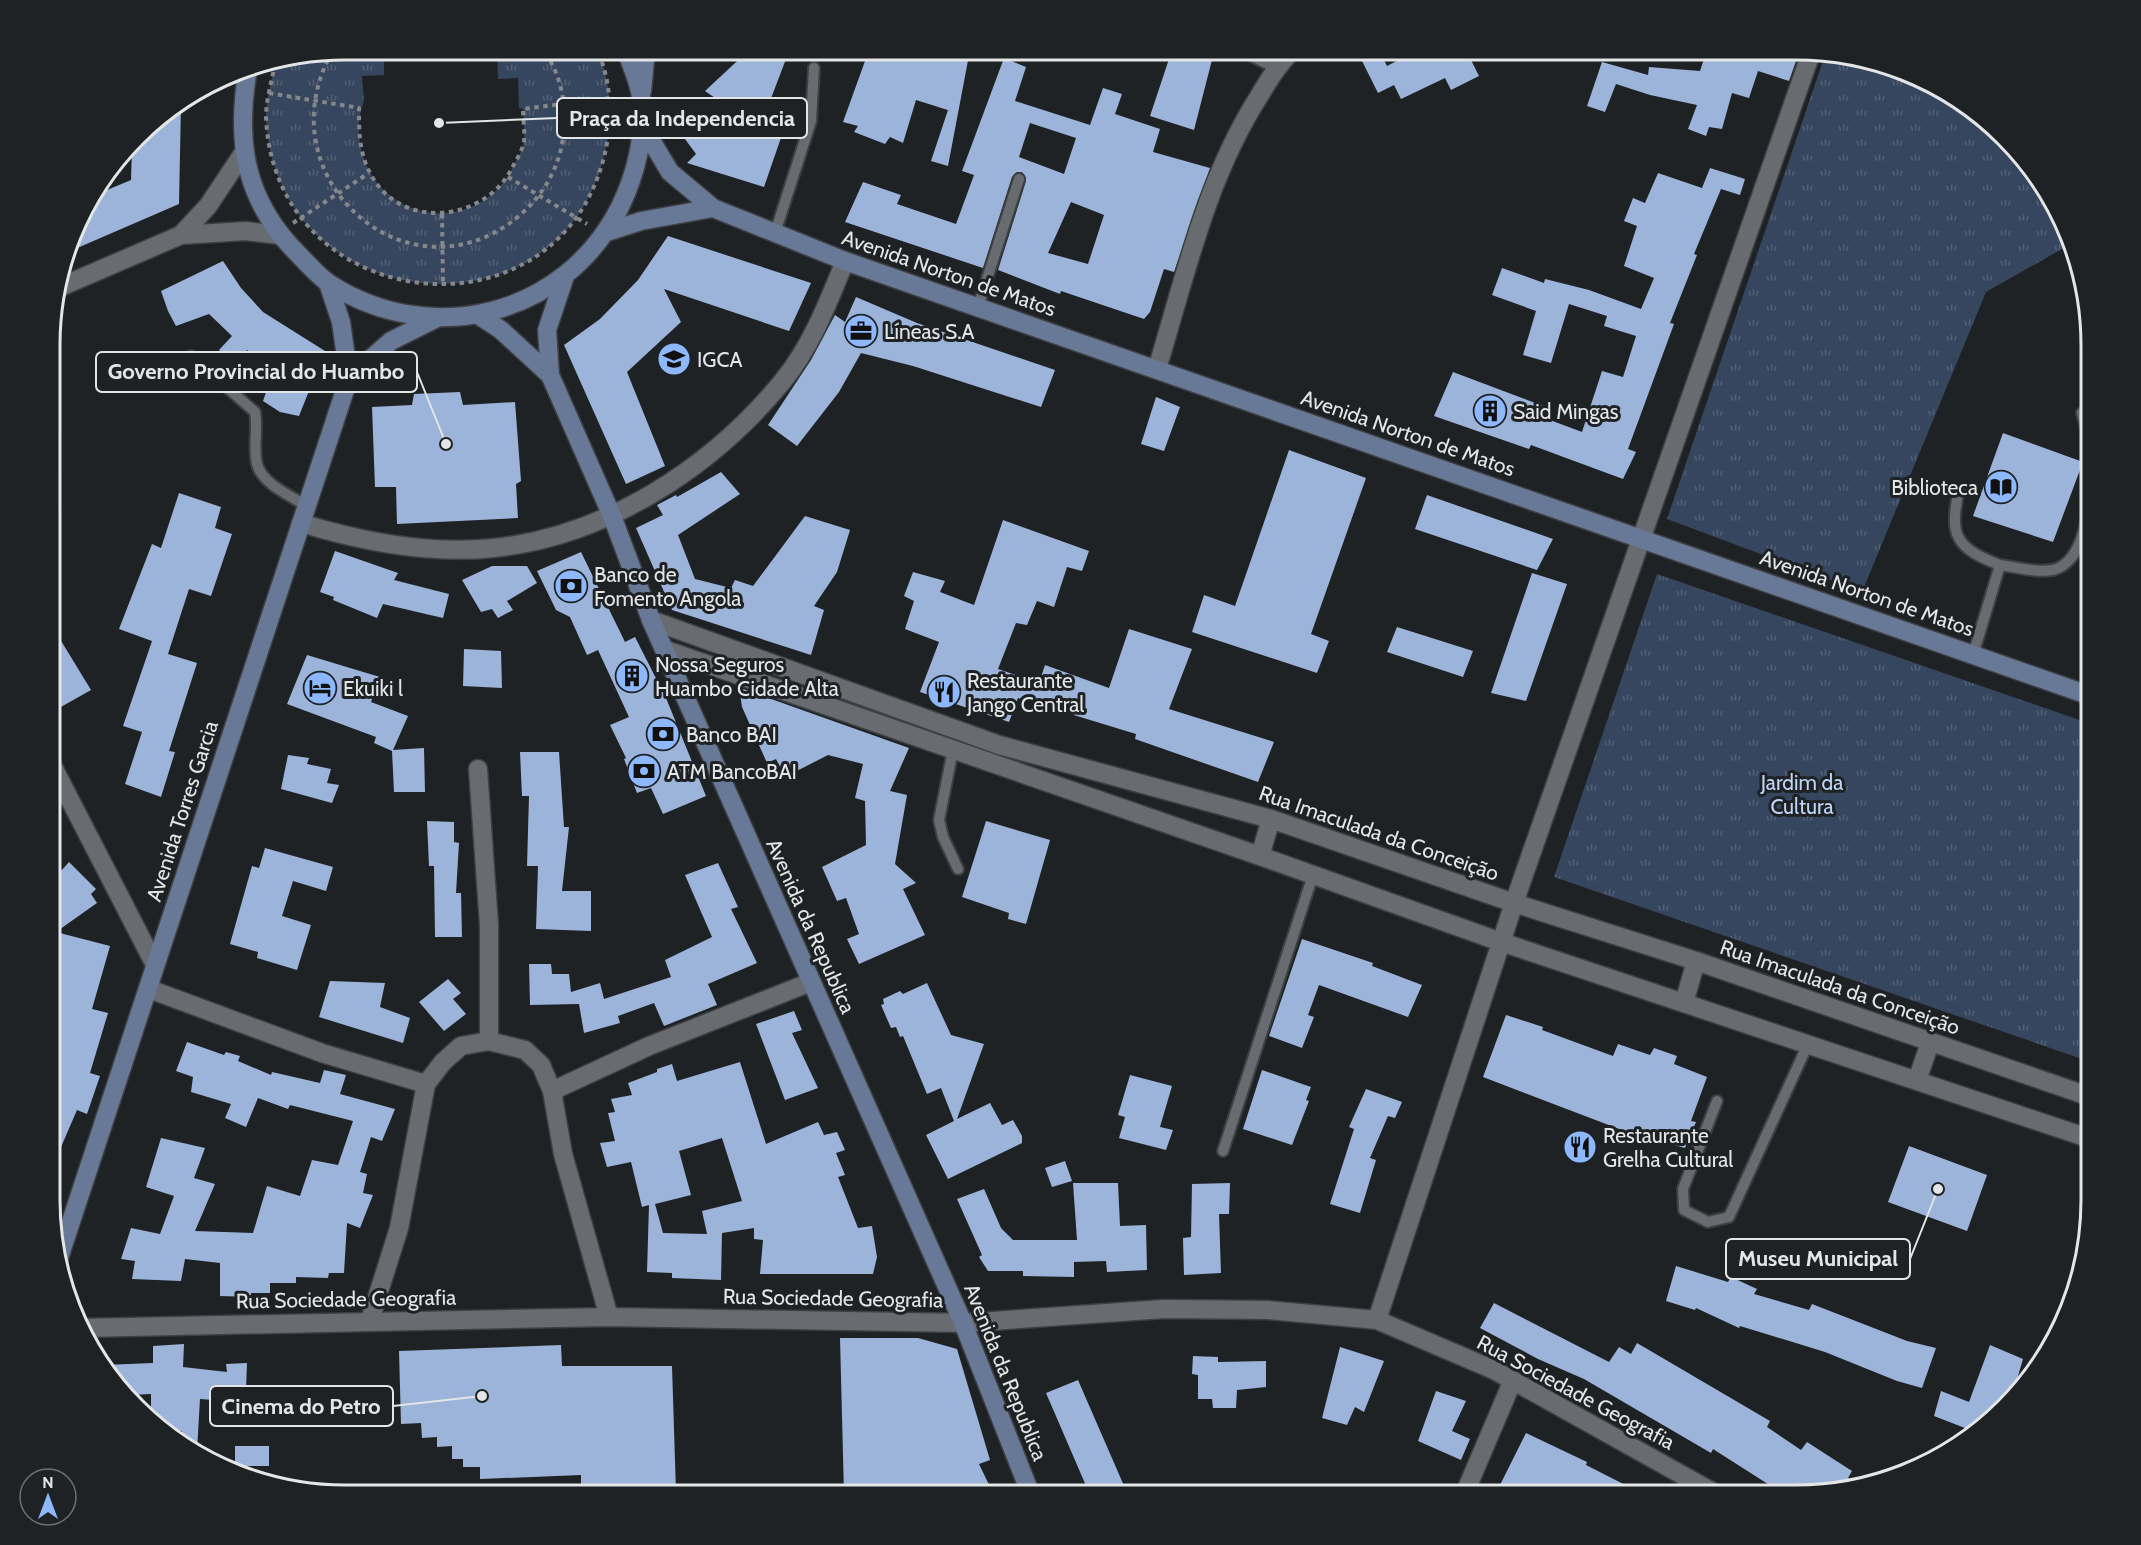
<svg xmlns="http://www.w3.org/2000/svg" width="2141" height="1545" font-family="Cabin,sans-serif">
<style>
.grass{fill:url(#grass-tufts)}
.building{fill:#9cb4d9;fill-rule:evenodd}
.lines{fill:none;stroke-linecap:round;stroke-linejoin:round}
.service-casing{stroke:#3d3f42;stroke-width:14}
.minor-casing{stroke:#3d3f42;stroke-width:21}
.tertiary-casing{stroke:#3d3f42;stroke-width:21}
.secondary-casing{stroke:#3d3f42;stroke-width:21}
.path{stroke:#85878a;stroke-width:4;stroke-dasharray:4.5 4.5;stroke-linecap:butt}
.service{stroke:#686b70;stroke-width:10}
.minor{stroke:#686b70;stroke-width:18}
.tertiary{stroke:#686b70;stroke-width:18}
.secondary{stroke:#677996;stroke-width:18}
.labels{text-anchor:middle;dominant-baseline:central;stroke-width:6;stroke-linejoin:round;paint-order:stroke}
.street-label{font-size:21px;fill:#e3e5e7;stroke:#1f2225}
.poi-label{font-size:21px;fill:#e3e5e7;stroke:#1f2225;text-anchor:start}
.park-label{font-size:21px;fill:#bfd5f8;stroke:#1f2225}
.rim{fill:none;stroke:#e3e5e7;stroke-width:3}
.leader{fill:none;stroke:#e3e5e7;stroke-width:2}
.callout-dot{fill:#e3e5e7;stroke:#1f2225;stroke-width:2}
.callout{fill:#1f2225;stroke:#e3e5e7;stroke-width:2}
.callout-label{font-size:22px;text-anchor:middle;font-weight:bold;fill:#e3e5e7}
</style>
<defs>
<pattern id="grass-tufts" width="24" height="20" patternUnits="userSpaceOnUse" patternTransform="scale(1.5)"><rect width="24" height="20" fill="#36465e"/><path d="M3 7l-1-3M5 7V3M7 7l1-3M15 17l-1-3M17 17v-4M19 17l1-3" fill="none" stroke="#536175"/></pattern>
</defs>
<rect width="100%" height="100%" fill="#1f2225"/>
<path class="grass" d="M345,50h39v25l-22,1c0,8 3,21 1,28 -6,15 -5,36 0,53 25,70 117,76 150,10 4,-8 10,-17 11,-26 1,-10 -1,-21 -1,-32l-4,-1 -1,-30 -20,1 -1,-29h100c15,31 16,73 7,107 -48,190 -330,159 -338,-40 0,-18 6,-36 9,-54z
M1826,52l65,13 85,46 85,103 8,31 -83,47 -124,300 -195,-73z
M1657,574l434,150v338l-537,-185z"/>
<path class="building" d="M749,50h26l11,9 -24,63 22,7 -20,58 -77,-24 9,-9 -11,-15 33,-39 -13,-9z
M869,50h101l-22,116 -17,-5 17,-51 6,2 -38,-12 -13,43 -13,-6 -5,7 -31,-12 4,-6 -15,-4z
M1172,50h33l-2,3 10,3 -19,74 -44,-14z
M1379,50l8,16 31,-16h48l13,26 -28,14 -6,-12 -44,21 -7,-14 -16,8 -17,-34z
M1707,50h93l-11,31 -31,-10 -9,27 -17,-5 -10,36 -13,-2 -3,9 -18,-7 9,-24 -47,-10 -34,-11 -11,28 -18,-6 15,-44 46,13 1,-8 51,4z
M1004,58l22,9 -11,34 75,24 13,-37 19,6 -7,20 45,15 -7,23 57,16 -36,104 -10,-3 -14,43 -6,7 -83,-28 -1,3 -62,-24 28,-89 -4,-9h-5l-5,5 -29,91 -138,-46 18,-40 38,13 -4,9 59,20 18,-49 -12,-4zM1030,123l46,15 -12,36 -45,-17zM1071,202l33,13 -16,49 -40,-11z
M181,104l-2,100 -111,48 12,-38 15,-19 36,-15 1,-34 18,-23z
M1710,168l35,11 -5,16 -19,-6 -27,65 3,1 -27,68 4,1 -46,125 8,3 -13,27 -92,-34 -2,4 -95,-33 19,-44 93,35 -4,10 40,15 20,-61 21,6 13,-41 -32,-10 3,-10 -38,-12 -18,59 -28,-8 13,-44 -44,-16 10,-27 42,15 1,-4 44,11 52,19 13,-31 -30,-12 13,-40 -13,-5 9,-23 12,5 13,-30 44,15z
M668,236l143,47 -22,48 -125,-42 17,33 -54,50 38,94 -39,18 -62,-139 36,-26 38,-39z
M223,261l18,27 22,24 62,39 -26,65 -19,-4 -17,-11 11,-32 -27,-19 -11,13 -17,-13 13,-14 -23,-22 -33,12 -8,-15 -7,-20z
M856,297l61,26 138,47 -14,37 -128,-41 -52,-13 -22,39 -42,54 -29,-21 43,-65 24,-45 10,7z
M460,392l3,13 52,-3 6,79 -5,3 2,34 -121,6 -1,-37h-21l-3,-80 40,-2 2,-11z
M1156,397l24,10 -16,44 -23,-7z
M2003,433l80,29 -30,80 -80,-26z
M1289,450l77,28 -55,156 18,7 -12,32 -125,-41 12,-37 31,11z
M721,472l19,22 -62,41 17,44 36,9 4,-8 18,6 52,-70 45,14 -13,42 -23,34 10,4 -13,45 -139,-45 -36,-82 27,-13 -6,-10 19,-10 1,2z
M179,493l42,14 -6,21 17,6 -21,62 -22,-7 -21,65 29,9 -28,88 6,1 -14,45 -36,-13 17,-52 -19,-6 29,-85 -33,-12 33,-85 9,4z
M1427,495l126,44 -16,31 -122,-41z
M1003,520l86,31 -7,20 -15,-4 -13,40 -17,-6 -10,24 -11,-2 -18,46 41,14 6,-18 64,23 20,-59 63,20 -23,60 105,33 -16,40 -123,-43 1,-5 -118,-36 -9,24 -89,-30 19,-50 -34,-13 9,-28 -10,-5 9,-24 32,9 -5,11 34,13z
M335,551l63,22 -4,7 55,14 -6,24 -60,-14 -6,14 -44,-18 1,-3 -14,-5z
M581,552l44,90 10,-5 31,61 40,98 -43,18 -12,-26 -14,5 -13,-34 2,-1 -16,-33 19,-8 -31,-67 -11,5 -17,-38 -14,-7 -19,-39z
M492,566h35l10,17 -30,18 6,9 -15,8 -6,-9 -11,3 -19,-32z
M1532,573l35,11 -41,117 -35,-8z
M52,626l39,64 -39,22z
M1397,627l76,24 -10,26 -76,-25z
M464,649l37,2 1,37 -39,-2z
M307,655l73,22 -9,25 37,14 -15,34 31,-2 1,44h-31l-2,-41 -18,-8 2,-6 -89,-33z
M743,689l166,59 -19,43 17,4 -12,69 21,19 -13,6 22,46 -66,29 -12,-25 12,-5 -13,-36 -9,3 -15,-34 44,-22 -1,-44 -10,-3 8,-34 -35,-9 -43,22 -9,-18 -9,4 -25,-56 -2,-13z
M520,752h39l5,75h5l-7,64h29v40l-55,-2 2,-63h-11l2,-70h-7z
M288,755l21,3 -2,6 24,5 -4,14 12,2 -7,18 -51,-14z
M427,821l27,1v20l5,1 -3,50h5l1,44h-27l-1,-71h-5z
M986,821l64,19 -24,84 -18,-5 1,-6 -47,-16z
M265,848l68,19 -7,24 -33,-10 -11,35 29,9 -14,45 -40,-12 1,-6 -28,-8 22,-78 7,2z
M69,862l27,27 -5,5 6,9 -41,29 54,14 -18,63 16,4 -18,60 10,3 -13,38 -10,-4 -25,58v-237l3,1 -3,-51z
M718,863l20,44 -7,2 26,54 -49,21 9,21 -53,21 -10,-23 -36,13 2,7 -36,10 -5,-29 -49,1 -1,-41h22l1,10h17l2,18 29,-9 4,16 67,-22 -6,-17 47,-23 -27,-62z
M1302,939l71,24 -1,3 50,19 -14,32 -89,-32 -11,30 6,2 -12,31 -33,-12z
M448,979l13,14 -8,6 13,15 -22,17 -25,-29z
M330,981l55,2 -5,24 30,11 -7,25 -84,-26z
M927,983l24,52 33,9 -27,75 33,-16 12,22 11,-5 9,16v7l-74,36 -22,-44 28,-14 -13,-33 -14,6 -24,-58 -3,1 -4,-10 -5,1 -10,-23 3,-1 -1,-5 17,-8 3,3z
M794,1011l8,19 -10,3 26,55 -33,12 -29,-76z
M1506,1015l37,12 -1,3 71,26 5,-12 32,11 4,-7 23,8 -3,8 33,13 -16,44 5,1 -11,26 -58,-16 -144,-55z
M187,1042l37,13 2,-3 14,4 -2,5 33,14 1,-3 48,11 4,-13 22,5 -6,19 55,15 -13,32 -11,-4 -11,35 7,2 -4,19 10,2 -13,33 -13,-5 -3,50h-15l-1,5 -32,-1v6h-26v10h-19v4l-31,-1v-33l-35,-4 -4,22 -49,-2 3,-18 -14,-2 10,-31 29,6 14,-38 -28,-9 15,-49 44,10 -11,30 21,6 -20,47 58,2 14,-47 33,10 12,-36 26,5 15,-44 -63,-16 -2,4 -30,-11 -12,29 -21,-9 6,-14 -40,-12 2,-15 -17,-6z
M740,1062l26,82 52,-22 6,13 13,-3 8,18 -9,3 9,22 -7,2 20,51 14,-2 5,31 -4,17h-113l3,-34 -9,-1v-11l-32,5 -1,47 -49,-2v-5l-25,-1 2,-67 -7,2 -11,-45 -24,5 -7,-24 15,-2 -7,-28 7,-1 -4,-13 21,-4 -4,-12 29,-11v-3l15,-5 5,17zM722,1138l20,63 -40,10 5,23 -44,-1 -8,-29 36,-9 -12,-44z
M1262,1070l49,17 -5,13 3,1 -17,44 -49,-16z
M1130,1075l42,11 -12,41 13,3 -7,20 -47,-12 6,-21 -7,-2z
M1366,1089l36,13 -7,16 -7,-2 -18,42 6,2 -16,53 -30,-9 24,-75 -5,-2z
M1909,1146l78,29 -20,56 -79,-29z
M1065,1161l7,20 -20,6 -7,-19z
M1073,1183h45l2,43 26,-1 1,45 -40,2 -1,-11 -32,1v15l-51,-1v-5h-35l-9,-14 3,-2 -25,-56 27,-10 17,39 12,12h64z
M1230,1183l-1,31h-10l2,59 -37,2 -1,-37 8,-1 1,-53z
M1676,1266l52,16 3,-5 26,12 -3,5 55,16 3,-6 95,37 29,7 -14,40 -25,-7 -72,-29 -85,-26 -1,2 -43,-20 -1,2 -29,-9z
M1494,1303l115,59 10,-15 12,7 6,-11 133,78 -3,6 34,23 6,-8 17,11 28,18 -4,7 15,9 -78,8 -72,-46 -2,4 -127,-74 -46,-20 -58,-31z
M840,1338h78l39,11 33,111 -11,4 15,31h-66l-4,-10 -28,10h-52z
M184,1344l-1,23 44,5 -1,-8 21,-1 -1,27h-19v11l-27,-2 -3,52 -15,-8v-12l-21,-1 -10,-12v-24l-21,1 -26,-30 49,-2v-17z
M561,1345l1,21h110l4,126h-95v-17l-101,4v-12h-17v-8h-11v-13l-15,1v-10l-15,1 -1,-15 -20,1 -2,-73z
M1990,1345l33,14 -7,24 7,3 -53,44 -36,-14 7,-25 28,11z
M1340,1347l44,14 -20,51 -9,-5 -8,18 -25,-7z
M1193,1356l25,1v5l48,-1v26l-29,3 -1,18h-23l-1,-9h-14v-24l-6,-1z
M1078,1380l50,115h-38l-44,-102z
M1436,1391l30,10 -14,30 18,8 -9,21 -43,-19z
M1526,1433l61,29 -1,3 59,30h-150z
M235,1446h34v20h-34z"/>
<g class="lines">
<defs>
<path id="service" d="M1239,50l37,18
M775,233l36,-112 3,-53
M978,307l41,-128
M191,356l64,56c3,17 -2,36 2,52 5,20 34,32 50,42
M2082,413l9,31
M1959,490c-10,45 -4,58 41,75
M1973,655l27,-90c15,2 41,9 56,4 25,-9 31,-48 35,-72
M953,750l-14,70 4,17 15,32
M1717,1101l-34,88 1,21 24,12 21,-5 79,-173
M1223,1151l90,-276"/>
<path id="minor" d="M1157,369c28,-92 49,-189 101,-271 11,-18 20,-34 35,-48
M301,523c62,19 128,32 193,25 113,-12 217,-80 288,-166 29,-35 46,-79 63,-121
M651,620l348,125 272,74 243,84 182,58 395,136
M666,650l594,206 241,86 590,197
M52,765l103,200
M478,769l11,156v116
M1260,856l11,-37
M149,989l173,64 104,31
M1684,1003l12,-42
M1917,1080l13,-37
M552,1091l97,-45 162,-64
M370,1320l29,-92 27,-144 17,-22 18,-16 28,-5 36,9 16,15 11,26 11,63 46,163
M1377,1320l137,-417 298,-853
M82,1328l527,-11 354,6 201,-14 104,1 109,10 117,50 224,125
M1464,1495l49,-115"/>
<path id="tertiary" d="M181,235l27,-29 36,-54
M58,288l123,-53 65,-4 33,4"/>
<path id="secondary" d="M248,69c-13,74 -3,133 52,187 9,9 19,21 30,28 102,65 235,32 290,-77 16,-33 26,-73 21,-110 -2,-16 -10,-32 -15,-47
M642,91l4,-41
M643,127l27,45 43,36 132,53 1246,435
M607,232l34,-11 72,-13
M565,276l-18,54 3,45 62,141 39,104 312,703 68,172
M478,315l23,15 49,45
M349,378l42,-37 46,-23
M59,1258l290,-880 -8,-56 -13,-39"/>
</defs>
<use href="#service" class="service-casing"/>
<use href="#minor" class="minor-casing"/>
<use href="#tertiary" class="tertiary-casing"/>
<use href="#secondary" class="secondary-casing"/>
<path class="path" d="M332,52c-69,123 72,252 182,168 23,-18 40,-42 47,-71 8,-32 3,-72 -18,-99
M275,63c-3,18 -9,36 -9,54 8,199 290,230 338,40 9,-34 8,-76 -7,-107
M269,93l90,15c0,22 0,43 10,63 29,61 117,52 144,-5 4,-7 10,-17 11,-25 1,-10 -1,-22 -1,-32l86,-11
M508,177l79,47
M442,214l1,71
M293,223l76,-50"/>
<use href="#service" class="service"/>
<use href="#minor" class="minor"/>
<use href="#tertiary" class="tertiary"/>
<use href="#secondary" class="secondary"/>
</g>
<defs>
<symbol id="office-disc" viewBox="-11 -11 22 22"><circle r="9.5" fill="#8db9fc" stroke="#1f2225"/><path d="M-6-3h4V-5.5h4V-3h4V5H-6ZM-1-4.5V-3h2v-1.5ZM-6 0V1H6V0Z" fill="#111"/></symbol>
<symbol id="university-disc" viewBox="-11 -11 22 22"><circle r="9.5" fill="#8db9fc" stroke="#1f2225"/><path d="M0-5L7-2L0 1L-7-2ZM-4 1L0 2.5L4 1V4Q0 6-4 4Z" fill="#111"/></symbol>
<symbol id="building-disc" viewBox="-11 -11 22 22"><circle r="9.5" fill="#8db9fc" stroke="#1f2225"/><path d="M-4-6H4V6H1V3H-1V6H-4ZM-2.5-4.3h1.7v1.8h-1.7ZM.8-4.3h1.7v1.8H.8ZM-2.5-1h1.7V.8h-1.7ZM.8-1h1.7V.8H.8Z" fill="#111"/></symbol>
<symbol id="library-disc" viewBox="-11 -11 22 22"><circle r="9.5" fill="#8db9fc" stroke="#1f2225"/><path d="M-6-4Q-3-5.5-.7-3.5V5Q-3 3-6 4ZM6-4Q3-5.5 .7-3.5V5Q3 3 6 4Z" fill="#111"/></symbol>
<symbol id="bank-disc" viewBox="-11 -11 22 22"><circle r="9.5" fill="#8db9fc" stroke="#1f2225"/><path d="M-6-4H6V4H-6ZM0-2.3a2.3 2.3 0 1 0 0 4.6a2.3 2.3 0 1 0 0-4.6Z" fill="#111"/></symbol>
<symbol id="hotel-disc" viewBox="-11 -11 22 22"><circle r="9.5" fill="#8db9fc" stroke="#1f2225"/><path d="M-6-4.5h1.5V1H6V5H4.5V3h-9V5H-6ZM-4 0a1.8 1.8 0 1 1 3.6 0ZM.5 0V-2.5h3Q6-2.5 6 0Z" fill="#111"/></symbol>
<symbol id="restaurant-disc" viewBox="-11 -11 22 22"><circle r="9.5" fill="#8db9fc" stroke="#1f2225"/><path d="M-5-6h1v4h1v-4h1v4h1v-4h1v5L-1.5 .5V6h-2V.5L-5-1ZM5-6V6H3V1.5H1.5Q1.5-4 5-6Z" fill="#111"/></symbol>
</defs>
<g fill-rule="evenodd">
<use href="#office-disc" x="842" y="312" width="38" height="38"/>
<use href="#university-disc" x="655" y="340" width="38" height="38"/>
<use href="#building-disc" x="1471" y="392" width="38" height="38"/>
<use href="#library-disc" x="1982" y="468" width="38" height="38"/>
<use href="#bank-disc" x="552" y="567" width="38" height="38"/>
<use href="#building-disc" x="613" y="657" width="38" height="38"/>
<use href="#hotel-disc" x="301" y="669" width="38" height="38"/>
<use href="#restaurant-disc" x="925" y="673" width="38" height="38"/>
<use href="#bank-disc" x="644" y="715" width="38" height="38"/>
<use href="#bank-disc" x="625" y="752" width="38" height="38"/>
<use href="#restaurant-disc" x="1561" y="1128" width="38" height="38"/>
</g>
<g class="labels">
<g class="street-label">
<text transform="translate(949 273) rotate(19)">Avenida Norton de Matos</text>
<text transform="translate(1408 433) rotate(19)">Avenida Norton de Matos</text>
<text transform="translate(1867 593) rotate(19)">Avenida Norton de Matos</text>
<text transform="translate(182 811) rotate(-72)">Avenida Torres Garcia</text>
<text transform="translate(1379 833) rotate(19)">Rua Imaculada da Conceição</text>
<text transform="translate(811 926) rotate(66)">Avenida da Republica</text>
<text transform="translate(1840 987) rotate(19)">Rua Imaculada da Conceição</text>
<text transform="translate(833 1298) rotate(1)">Rua Sociedade Geografia</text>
<text transform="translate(346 1299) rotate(-1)">Rua Sociedade Geografia</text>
<text transform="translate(1006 1372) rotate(68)">Avenida da Republica</text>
<text transform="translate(1576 1392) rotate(28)">Rua Sociedade Geografia</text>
</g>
<g class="poi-label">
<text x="884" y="331">Líneas S.A</text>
<text x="697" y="359">IGCA</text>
<text x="1513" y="411">Said Mingas</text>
<text x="1978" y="487" text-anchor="end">Biblioteca</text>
<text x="594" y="574">Banco de<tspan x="594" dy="24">Fomento Angola</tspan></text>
<text x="655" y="664">Nossa Seguros<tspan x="655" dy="24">Huambo Cidade Alta</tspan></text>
<text x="967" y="680">Restaurante<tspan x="967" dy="24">Jango Central</tspan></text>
<text x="343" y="688">Ekuiki l</text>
<text x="686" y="734">Banco BAI</text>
<text x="667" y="771">ATM BancoBAI</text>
<text x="1603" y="1135">Restaurante<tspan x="1603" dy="24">Grelha Cultural</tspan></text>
</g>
<g class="park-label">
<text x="1802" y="782">Jardim da<tspan x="1802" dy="24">Cultura</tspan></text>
</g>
</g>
<path d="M0 0H2141V1545H0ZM345 60H1796A285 285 0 0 1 2081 345V1200A285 285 0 0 1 1796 1485H345A285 285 0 0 1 60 1200V345A285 285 0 0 1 345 60Z" fill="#1f2225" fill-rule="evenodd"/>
<path class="rim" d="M345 60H1796A285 285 0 0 1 2081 345V1200A285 285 0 0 1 1796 1485H345A285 285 0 0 1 60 1200V345A285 285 0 0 1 345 60Z"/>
<path class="leader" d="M439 123L557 118M446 444L417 372M1938 1189L1910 1259M482 1396L393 1406"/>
<g class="callout-dot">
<circle cx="439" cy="123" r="6"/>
<circle cx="446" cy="444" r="6"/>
<circle cx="1938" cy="1189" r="6"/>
<circle cx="482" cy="1396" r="6"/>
</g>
<g class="callout">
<rect x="557" y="98" width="250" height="40" rx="6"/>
<rect x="96" y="352" width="321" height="40" rx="6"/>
<rect x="1726" y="1239" width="184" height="40" rx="6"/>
<rect x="210" y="1386" width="183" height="40" rx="6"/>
</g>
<g class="callout-label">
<text x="682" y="126">Praça da Independencia</text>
<text x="256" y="379">Governo Provincial do Huambo</text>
<text x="1818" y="1266">Museu Municipal</text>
<text x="301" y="1414">Cinema do Petro</text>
</g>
<g transform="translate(48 1497)"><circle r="28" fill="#1f2225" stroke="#6d7073" stroke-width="1.5"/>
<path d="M0-4.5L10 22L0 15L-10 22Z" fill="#8db9fc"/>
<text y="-9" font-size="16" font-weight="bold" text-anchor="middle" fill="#e3e5e7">N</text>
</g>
</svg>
